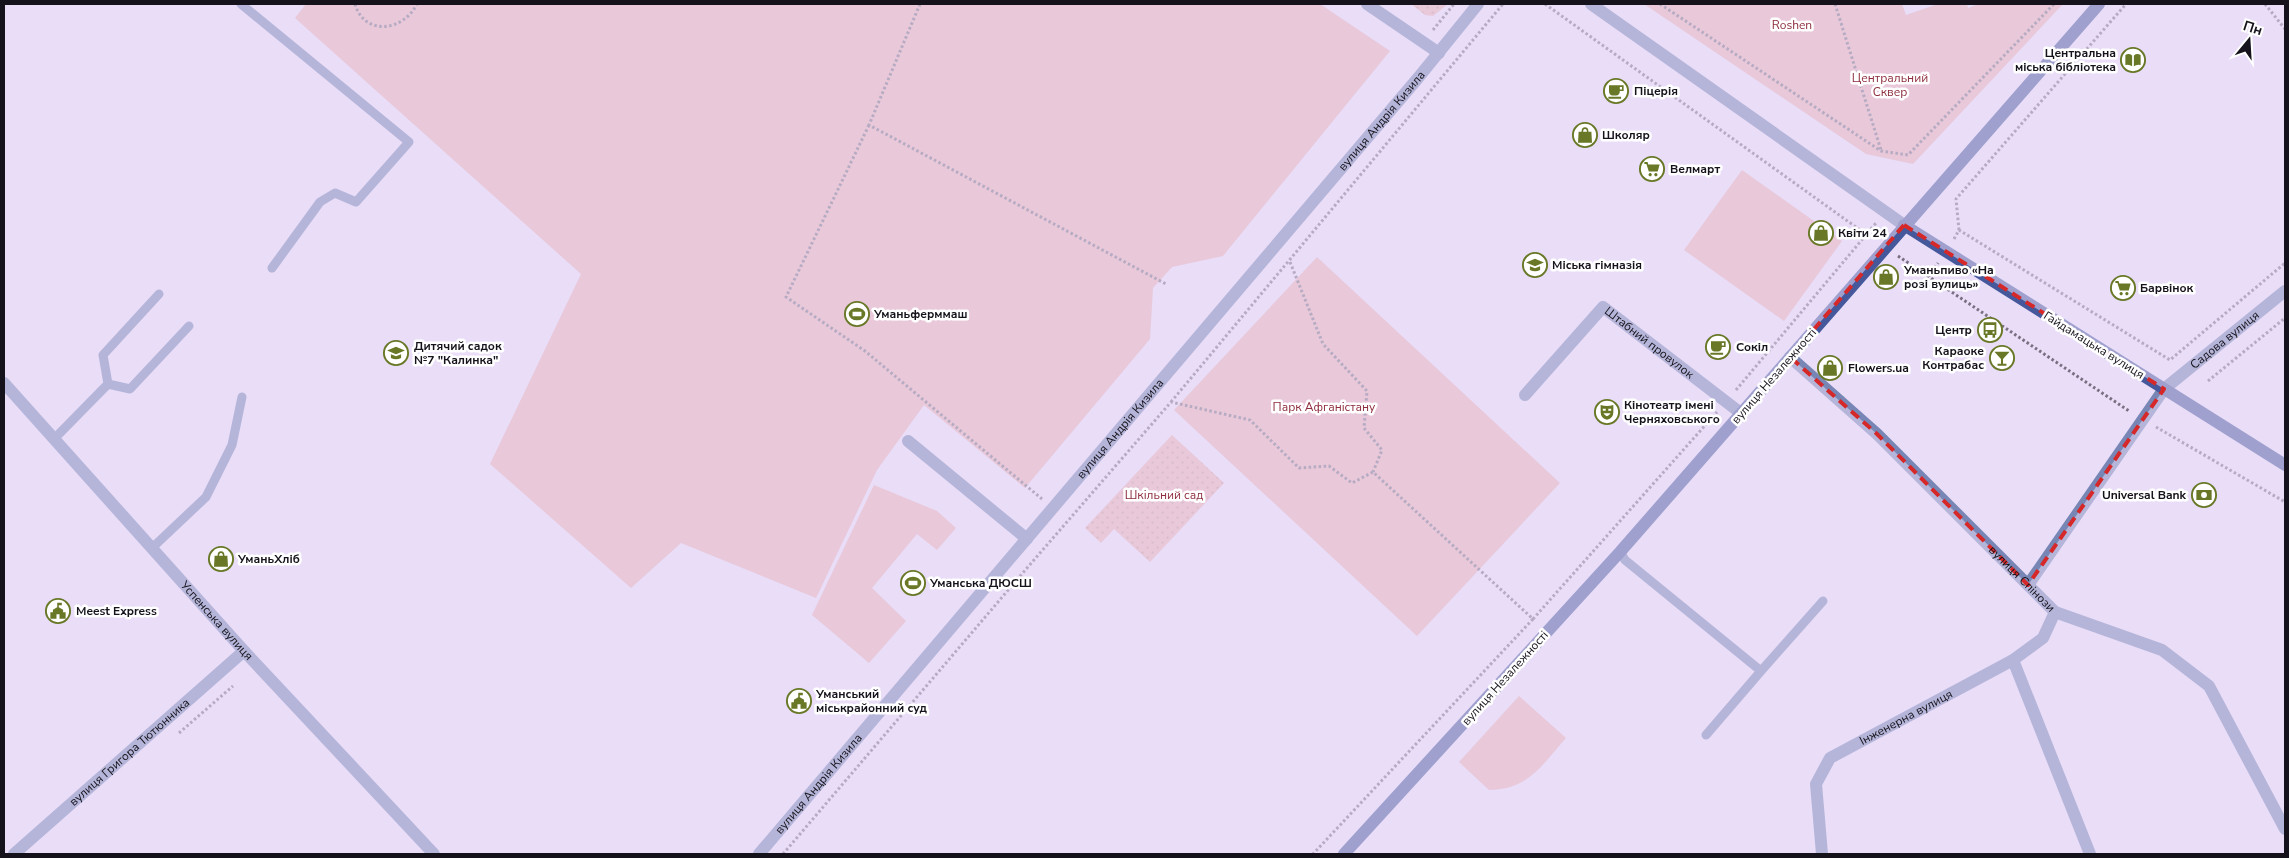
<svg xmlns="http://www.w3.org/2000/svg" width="2289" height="858" font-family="'Nunito Sans',sans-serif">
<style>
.grass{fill:url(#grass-dots)}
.park{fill:#e6b0b4}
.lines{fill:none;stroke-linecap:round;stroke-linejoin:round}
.path{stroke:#787081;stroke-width:3;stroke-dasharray:2.5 2.5;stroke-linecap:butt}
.service{stroke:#7786b4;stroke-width:9}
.minor{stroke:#7786b4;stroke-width:12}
.tertiary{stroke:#7786b4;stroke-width:12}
.secondary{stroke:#45589b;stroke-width:12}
.marked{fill:none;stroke:#d62828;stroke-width:4;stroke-dasharray:10 6;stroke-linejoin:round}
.labels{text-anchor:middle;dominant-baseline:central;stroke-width:5;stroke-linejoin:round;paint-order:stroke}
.park-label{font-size:12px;fill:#8e2d3d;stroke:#fff}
.poi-label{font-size:12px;font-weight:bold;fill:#16121b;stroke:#fff;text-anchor:start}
.street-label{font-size:12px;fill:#16121b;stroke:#fff}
</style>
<defs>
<pattern id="grass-dots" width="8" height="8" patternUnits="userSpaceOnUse" patternTransform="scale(1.25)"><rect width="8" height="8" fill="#e6b0b4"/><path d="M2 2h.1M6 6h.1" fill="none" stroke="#c5969a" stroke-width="1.8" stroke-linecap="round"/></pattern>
</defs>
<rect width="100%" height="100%" fill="#e9ddf8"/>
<path class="grass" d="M1411,4h37l-15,12 -8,-1z
M1172,435l52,48 -74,79 -36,-33 -13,14 -16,-15z"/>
<path class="park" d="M306,4h1014l70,47 -167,205 -51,11 -19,21 -3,51 -125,149 -101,-83 -47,65 -61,128 -135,-55 -50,45 -141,-124 91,-190 -286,-256z
M1644,4h258l4,11 32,-11h29l1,4 11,-4h84l-150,160 -47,-10z
M1742,170l100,71 -58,80 -100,-71z
M1317,257l243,226 -143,153 -243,-226z
M874,485l63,26 19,17 -19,22 -20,-16 -45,54 34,33 -37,42 -57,-48z
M1519,696l47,42c-25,28 -37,51 -77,52l-30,-28z"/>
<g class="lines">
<path class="path" d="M355,4c9,32 48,28 62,0
M920,4l-51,121 297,159
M1545,4l322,231
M1660,4l221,147 27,4 146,-151
M1835,4l46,146
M2265,4l20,25
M1433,30l21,-26
M869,125l-83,172 79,54 177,148
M1959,230l-3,-31 170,-195
M1954,239l5,-9 211,130 115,-97
M1898,256l231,155
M1290,262l33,82 44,47 -3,37 18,22 -9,22
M1929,276l9,-13
M2208,381l77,-63
M1736,390l140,-167
M1171,402l332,-398
M2156,427l129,75
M1533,619l184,-207
M179,733l54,-47
M783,854l244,-286 144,-166 79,18 49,48 30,-2 23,17 21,-11 160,147 -220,235"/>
<path class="service" d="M241,4l168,138 -53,60 -21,-9 -15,9 -48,66
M108,384l22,5 59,-63
M54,439l54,-55 -5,-29 56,-61
M152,548l54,-51 26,-52 10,-48
M1620,552l5,8 136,111 62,-70
M1706,735l55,-64"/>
<g class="minor">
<path d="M1367,4l72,49"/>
<path d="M1591,4l313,221"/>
<path id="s1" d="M1790,357l87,77 178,178 107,38 47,36 76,143"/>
<path id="s2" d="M1525,395l78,-88 139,107"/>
<path d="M908,441l119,98"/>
<path d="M2028,585l136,-196"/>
<path d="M2013,660l77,194"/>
<path id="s3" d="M14,854l230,-203"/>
<path id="s4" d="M759,854l659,-776 60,-74"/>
<path id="s5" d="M1822,854l-6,-70 14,-26 183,-98 30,-22 12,-26"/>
</g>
<g class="tertiary">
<path id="s6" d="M4,383l240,268 190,203"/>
<path id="s7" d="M2164,389l121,-98"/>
</g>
<path class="secondary" d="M1904,225l381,240
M1344,854l276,-302 479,-548"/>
</g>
<path d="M0 0H2289V858H0ZM1904,225l260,164 -136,196 -151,-151 -87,-77z" fill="#e9ddf8" fill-opacity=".55" fill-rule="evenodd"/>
<path class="marked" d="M1904,225l260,164 -136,196 -151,-151 -87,-77z"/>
<defs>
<symbol id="library-ring" viewBox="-11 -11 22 22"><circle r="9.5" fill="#fff" stroke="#687826" stroke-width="1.5"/><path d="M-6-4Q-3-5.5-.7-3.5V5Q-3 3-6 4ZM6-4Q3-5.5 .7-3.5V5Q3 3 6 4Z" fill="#687826"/></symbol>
<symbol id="cafe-ring" viewBox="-11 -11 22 22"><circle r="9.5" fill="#fff" stroke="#687826" stroke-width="1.5"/><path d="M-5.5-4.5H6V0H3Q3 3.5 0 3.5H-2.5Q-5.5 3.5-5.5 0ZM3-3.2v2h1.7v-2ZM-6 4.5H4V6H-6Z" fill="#687826"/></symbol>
<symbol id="shop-ring" viewBox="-11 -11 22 22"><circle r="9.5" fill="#fff" stroke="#687826" stroke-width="1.5"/><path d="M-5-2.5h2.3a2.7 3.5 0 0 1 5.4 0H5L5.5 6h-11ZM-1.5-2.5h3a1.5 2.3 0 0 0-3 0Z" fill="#687826"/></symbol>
<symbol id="supermarket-ring" viewBox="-11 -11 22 22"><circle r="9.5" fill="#fff" stroke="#687826" stroke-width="1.5"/><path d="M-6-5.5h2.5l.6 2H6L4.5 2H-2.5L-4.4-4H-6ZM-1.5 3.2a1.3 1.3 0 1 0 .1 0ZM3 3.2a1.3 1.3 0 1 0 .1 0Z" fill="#687826"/></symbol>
<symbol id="school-ring" viewBox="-11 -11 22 22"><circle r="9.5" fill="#fff" stroke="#687826" stroke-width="1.5"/><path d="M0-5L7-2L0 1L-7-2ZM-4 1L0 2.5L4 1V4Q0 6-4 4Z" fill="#687826"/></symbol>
<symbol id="stadium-ring" viewBox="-11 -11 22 22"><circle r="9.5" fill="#fff" stroke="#687826" stroke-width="1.5"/><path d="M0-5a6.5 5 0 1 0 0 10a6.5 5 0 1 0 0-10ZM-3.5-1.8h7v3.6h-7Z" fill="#687826"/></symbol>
<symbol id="bus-ring" viewBox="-11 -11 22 22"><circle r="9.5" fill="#fff" stroke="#687826" stroke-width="1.5"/><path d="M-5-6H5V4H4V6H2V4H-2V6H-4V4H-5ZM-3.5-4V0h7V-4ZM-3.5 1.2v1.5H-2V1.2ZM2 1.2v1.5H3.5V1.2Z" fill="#687826"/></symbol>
<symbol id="bar-ring" viewBox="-11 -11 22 22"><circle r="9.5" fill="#fff" stroke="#687826" stroke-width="1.5"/><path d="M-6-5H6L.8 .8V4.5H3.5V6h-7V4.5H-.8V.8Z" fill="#687826"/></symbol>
<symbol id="theatre-ring" viewBox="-11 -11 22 22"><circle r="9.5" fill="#fff" stroke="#687826" stroke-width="1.5"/><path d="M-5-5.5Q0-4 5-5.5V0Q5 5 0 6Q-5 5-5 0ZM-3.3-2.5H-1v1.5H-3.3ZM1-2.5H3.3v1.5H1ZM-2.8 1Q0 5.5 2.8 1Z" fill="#687826"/></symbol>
<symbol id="bank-ring" viewBox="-11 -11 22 22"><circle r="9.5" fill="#fff" stroke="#687826" stroke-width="1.5"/><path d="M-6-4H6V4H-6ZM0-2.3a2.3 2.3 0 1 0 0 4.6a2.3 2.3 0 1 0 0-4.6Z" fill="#687826"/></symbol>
<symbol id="civic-ring" viewBox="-11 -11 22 22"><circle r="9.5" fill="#fff" stroke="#687826" stroke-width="1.5"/><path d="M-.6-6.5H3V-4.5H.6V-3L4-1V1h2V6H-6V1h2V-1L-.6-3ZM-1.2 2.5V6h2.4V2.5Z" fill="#687826"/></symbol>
</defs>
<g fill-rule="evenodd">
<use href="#library-ring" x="2119" y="46" width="28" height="28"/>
<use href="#cafe-ring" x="1602" y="77" width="28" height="28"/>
<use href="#shop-ring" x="1571" y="121" width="28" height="28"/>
<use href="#supermarket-ring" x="1638" y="155" width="28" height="28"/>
<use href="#shop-ring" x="1807" y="219" width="28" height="28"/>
<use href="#school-ring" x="1521" y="251" width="28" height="28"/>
<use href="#shop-ring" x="1872" y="263" width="28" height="28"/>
<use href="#supermarket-ring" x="2109" y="274" width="28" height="28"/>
<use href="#stadium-ring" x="843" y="300" width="28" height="28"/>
<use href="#bus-ring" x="1976" y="316" width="28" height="28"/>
<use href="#cafe-ring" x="1704" y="333" width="28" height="28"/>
<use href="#school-ring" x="382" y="339" width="28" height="28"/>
<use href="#bar-ring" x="1988" y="344" width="28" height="28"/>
<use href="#shop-ring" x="1816" y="354" width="28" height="28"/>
<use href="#theatre-ring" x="1593" y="398" width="28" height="28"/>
<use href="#bank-ring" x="2190" y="481" width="28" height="28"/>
<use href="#shop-ring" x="207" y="545" width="28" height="28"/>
<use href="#stadium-ring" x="899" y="569" width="28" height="28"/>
<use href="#civic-ring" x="44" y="597" width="28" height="28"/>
<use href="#civic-ring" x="785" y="687" width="28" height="28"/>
</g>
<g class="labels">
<g class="park-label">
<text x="1792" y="25">Roshen</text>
<text x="1890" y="78">Центральний<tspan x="1890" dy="14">Сквер</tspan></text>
<text x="1324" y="407">Парк Афганістану</text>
<text x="1164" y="495">Шкільний сад</text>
</g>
<g class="poi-label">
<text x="2116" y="53" text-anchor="end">Центральна<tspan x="2116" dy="14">міська бібліотека</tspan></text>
<text x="1634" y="91">Піцерія</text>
<text x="1602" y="135">Школяр</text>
<text x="1670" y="169">Велмарт</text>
<text x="1838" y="233">Квіти 24</text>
<text x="1552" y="265">Міська гімназія</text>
<text x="1904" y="270">Уманьпиво «На<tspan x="1904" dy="14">розі вулиць»</tspan></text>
<text x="2140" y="288">Барвінок</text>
<text x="874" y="314">Уманьферммаш</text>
<text x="1972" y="330" text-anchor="end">Центр</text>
<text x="414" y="346">Дитячий садок<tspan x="414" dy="14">№7 "Калинка"</tspan></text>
<text x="1736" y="347">Сокіл</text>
<text x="1984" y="351" text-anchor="end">Караоке<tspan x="1984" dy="14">Контрабас</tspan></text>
<text x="1848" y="368">Flowers.ua</text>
<text x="1624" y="405">Кінотеатр імені<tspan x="1624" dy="14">Черняховського</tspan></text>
<text x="2186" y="495" text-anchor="end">Universal Bank</text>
<text x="238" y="559">УманьХліб</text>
<text x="930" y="583">Уманська ДЮСШ</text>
<text x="76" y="611">Meest Express</text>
<text x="816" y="694">Уманський<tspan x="816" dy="14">міськрайонний суд</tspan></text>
</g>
<g class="street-label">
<text stroke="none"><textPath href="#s4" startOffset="962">вулиця Андрія Кизила</textPath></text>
<text stroke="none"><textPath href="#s7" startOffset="78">Садова вулиця</textPath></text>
<text stroke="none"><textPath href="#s2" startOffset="176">Штабний провулок</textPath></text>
<text transform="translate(2094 345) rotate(32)">Гайдамацька вулиця</text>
<text transform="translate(1774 376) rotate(-49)">вулиця Незалежності</text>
<text stroke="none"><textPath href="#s4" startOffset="558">вулиця Андрія Кизила</textPath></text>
<text stroke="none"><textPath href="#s1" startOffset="321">вулиця Спінози</textPath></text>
<text stroke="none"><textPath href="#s6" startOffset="319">Успенська вулиця</textPath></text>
<text transform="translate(1505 678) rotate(-48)">вулиця Незалежності</text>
<text stroke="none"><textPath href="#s5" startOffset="186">Інженерна вулиця</textPath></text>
<text stroke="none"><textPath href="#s3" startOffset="154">вулиця Григора Тютюнника</textPath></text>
<text stroke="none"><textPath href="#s4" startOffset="92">вулиця Андрія Кизила</textPath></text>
</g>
</g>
<rect width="2289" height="858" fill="none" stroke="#16121b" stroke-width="10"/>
<g transform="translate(2249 40) rotate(18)" stroke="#ffffff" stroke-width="4" paint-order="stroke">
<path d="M0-4L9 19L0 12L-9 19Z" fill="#16121b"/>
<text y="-8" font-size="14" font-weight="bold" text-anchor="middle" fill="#16121b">Пн</text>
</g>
</svg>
